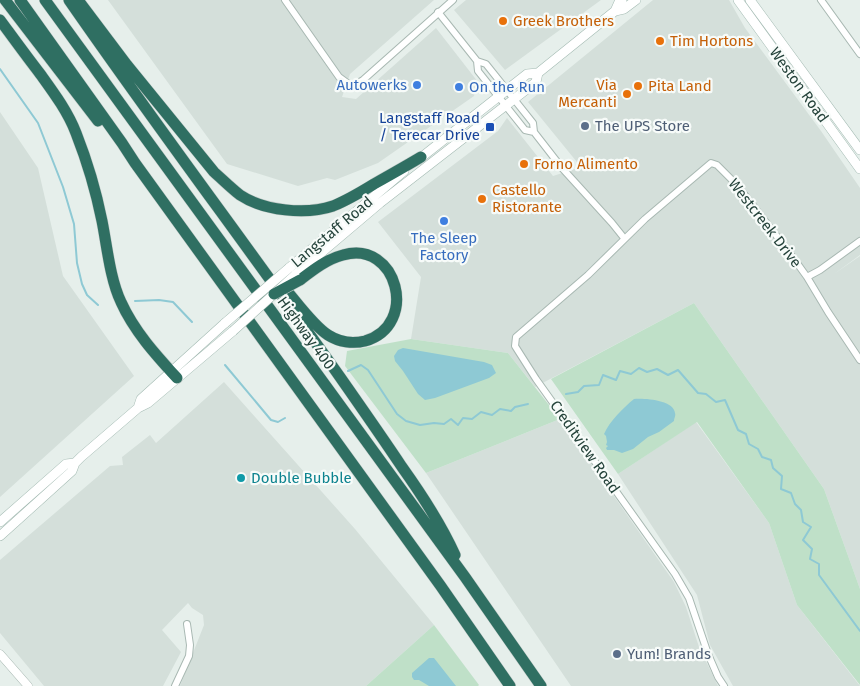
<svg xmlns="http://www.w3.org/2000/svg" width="860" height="686" font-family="'Fira Sans',sans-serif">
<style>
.built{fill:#d4dfda}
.green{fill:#bfe0c8}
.water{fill:#8ec9d4}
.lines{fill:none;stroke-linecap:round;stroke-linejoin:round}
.stream{stroke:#8ec9d4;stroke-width:2}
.minor-casing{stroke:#a8b8b2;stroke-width:8}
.tertiary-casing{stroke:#a8b8b2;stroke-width:9}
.secondary-casing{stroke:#a4bbb3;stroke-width:10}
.motorway-casing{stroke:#c2cac8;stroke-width:12}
.minor{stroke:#fff;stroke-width:6}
.tertiary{stroke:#fff;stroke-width:8}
.secondary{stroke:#fff;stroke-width:9}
.motorway{stroke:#2f6f62;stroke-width:11}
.secondary-bridge-casing{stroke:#a4bbb3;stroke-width:10;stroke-linecap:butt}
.motorway-bridge-casing{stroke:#c2cac8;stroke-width:12;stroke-linecap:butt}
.secondary-bridge{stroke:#fff;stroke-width:9}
.motorway-bridge{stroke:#2f6f62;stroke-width:11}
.food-dot{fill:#e8710a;stroke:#f7fbf9;stroke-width:2}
.shop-dot{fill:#3f7fe0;stroke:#f7fbf9;stroke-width:2}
.service-dot{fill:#5c6f8a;stroke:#f7fbf9;stroke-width:2}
.transit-dot{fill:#1a4fb4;stroke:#f7fbf9;stroke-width:2}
.culture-dot{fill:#0f9aa8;stroke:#f7fbf9;stroke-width:2}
.labels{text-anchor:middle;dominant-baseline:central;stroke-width:4.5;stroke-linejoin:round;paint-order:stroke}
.food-label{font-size:15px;fill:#c56008;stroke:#f7fbf9;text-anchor:start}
.shop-label{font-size:15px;fill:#366cbe;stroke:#f7fbf9;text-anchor:end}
.street-label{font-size:15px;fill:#24423a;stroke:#f7fbf9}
.transit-label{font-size:15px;fill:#164399;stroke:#f7fbf9;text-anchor:end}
.service-label{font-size:15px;fill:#4e5e75;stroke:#f7fbf9;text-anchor:start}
.culture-label{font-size:15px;fill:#0d838f;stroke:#f7fbf9;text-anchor:start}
</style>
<rect width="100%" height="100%" fill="#e6efeb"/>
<path class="built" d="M108,0h326l-84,74 -8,23 14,2 80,-71 42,54 -4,14 -96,67 -43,17 -8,-2 -29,8 -71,-22z
M466,0h135l-96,70 -51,-60z
M653,0h76l16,28 76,103 39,57v67l-26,19 26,-18v333l-36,-100 -130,-186 -159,84 -27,-34 -97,-14 10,-62 -43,-55 120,-91 9,-13 46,58 28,-9 -53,-65z
M0,112l38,56 25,108 71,100 -134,121z
M224,382l131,147 79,96 -68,61h-186l24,-61 -1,-10 -11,-7 -4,-5 -26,27 19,22 -18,34h-119l-44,-53v-73l110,-94 13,-1 -1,-8 28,-22 6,8z
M560,419l114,163 12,25 13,40 19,39h-147l-145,-213z
M696,422l73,101 28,82 63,81h-127l-23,-41 -13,-50 -79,-121z"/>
<path class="green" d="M694,303l130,186 36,100v96l-63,-80 -28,-82 -72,-101 -79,52 -67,-95z
M411,339l97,14 52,66 -134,54 -81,-107 2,-15z
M434,625l45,60 -1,1h-112z"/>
<path class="water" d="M403,348l81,14 8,3 4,8 -7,5 -54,20 -10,2 -7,-6 -15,-23 -8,-10 -1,-5 4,-6z
M634,399c10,-1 40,1 41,14 1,3 -1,5 -1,8l-15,11 -11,5 -15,12 -11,4 -8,-3h-7l-1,-2 2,-2 -2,-1 1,-3 -1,-6 -2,-2c5,-12 20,-27 30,-35z
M429,658h5l22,28h-27l-10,-6h-5l-2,-3v-4z"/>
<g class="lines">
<path class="stream" d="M0,69l38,54 25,64 11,37 3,39 5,21 5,11 11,10
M135,301l24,-1 14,2 19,20
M225,365l46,55 7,2 7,-4
M348,371l13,-6 7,5 29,44 9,7 14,4 14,-2 10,1 7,-5 7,6 5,-7 9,1 9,-7 11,3 8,-6 11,2 4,-4 13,-3
M566,394l12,-2 6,-6 15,-1 4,-10 13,5 4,-9 11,3 8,-6 8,4 10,-3 11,6 10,-5 20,23 8,1 10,8 9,-2 13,30 8,4 3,10 9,5 4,8 9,3 2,8 9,8 -1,13 10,4 4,11 6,6 2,12 8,5 -8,13 9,9 -2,10 9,5v11l41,56"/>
<defs>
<path id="minor" d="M285,0l54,77 11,8 6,-1 7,-4 90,-80
M821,0l39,54
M438,12l39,49 9,3 47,59 1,9 28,36 50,55 12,15
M477,61l1,10 47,59 9,2
M807,277l13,-7 40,-29
M175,686l14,-30 1,-11 -3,-21
M724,686l-6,-9 -10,-23 -19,-56 -14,-24 -139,-195 -21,-33 1,-9 72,-62 57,-56 66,-56 6,2 20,20 52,67 18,25 21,35 32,48"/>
<path id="tertiary" d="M0,654l28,32"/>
<path id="secondary" d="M738,0l122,169
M750,0l110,150
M615,11l9,-2 12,-9
M418,160l109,-86 11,-1 77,-62 4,-9 3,-2
M289,268l115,-97
M295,275l85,-72 156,-121 2,-9
M138,408l3,-9 84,-76
M0,522l66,-58 9,-1
M0,536l72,-65 3,-8 6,-6 57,-49 10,-5 85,-72"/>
<path id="motorway" d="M5,0l93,121
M20,0l102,143 13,20 305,422 70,101
M45,0l420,577 76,109
M69,0c88,127 182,251 271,377 21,30 42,60 62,90 20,28 39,57 53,88
M78,0l49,65 87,107c9,8 17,16 26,23 24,16 66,20 93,11 15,-6 28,-14 41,-22 16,-9 32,-18 47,-27
M0,20c14,19 27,37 41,55 13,18 27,37 35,58 11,28 20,58 26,88 5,25 8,58 19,81 13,29 35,53 56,76
M287,291c11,13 27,35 41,44 11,7 25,9 37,6 55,-16 32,-102 -22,-86 -16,4 -30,15 -43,25"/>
</defs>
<use href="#minor" class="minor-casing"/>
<use href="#tertiary" class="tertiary-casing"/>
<use href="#secondary" class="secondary-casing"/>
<use href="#motorway" class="motorway-casing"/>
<use href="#minor" class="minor"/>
<use href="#tertiary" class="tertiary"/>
<use href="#secondary" class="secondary"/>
<use href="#motorway" class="motorway"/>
<defs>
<path id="secondary-bridge" d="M225,323l64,-55
M233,331l62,-56"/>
<path id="motorway-bridge" d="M274,294l26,-14"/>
</defs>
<use href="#secondary-bridge" class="secondary-bridge-casing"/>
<use href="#motorway-bridge" class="motorway-bridge-casing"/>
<use href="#secondary-bridge" class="secondary-bridge"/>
<use href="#motorway-bridge" class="motorway-bridge"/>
</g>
<g class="food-dot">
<circle cx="503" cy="21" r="5"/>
<circle cx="660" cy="41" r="5"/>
<circle cx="638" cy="86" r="5"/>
<circle cx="627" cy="94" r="5"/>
<circle cx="524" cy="164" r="5"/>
<circle cx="482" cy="199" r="5"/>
</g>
<g class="shop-dot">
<circle cx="417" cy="85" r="5"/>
<circle cx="459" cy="87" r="5"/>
<circle cx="444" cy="221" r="5"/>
</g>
<g class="service-dot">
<circle cx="585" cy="126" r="5"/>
<circle cx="617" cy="654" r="5"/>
</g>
<rect class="transit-dot" x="485" y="122" width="10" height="10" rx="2.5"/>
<circle class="culture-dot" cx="241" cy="478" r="5"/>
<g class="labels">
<g class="food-label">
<text x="513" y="21">Greek Brothers</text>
<text x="670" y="41">Tim Hortons</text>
<text x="617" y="85" text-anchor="end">Via<tspan x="617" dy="17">Mercanti</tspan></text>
<text x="648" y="86">Pita Land</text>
<text x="534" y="164">Forno Alimento</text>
<text x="492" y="190">Castello<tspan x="492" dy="17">Ristorante</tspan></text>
</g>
<g class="shop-label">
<text x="407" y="85">Autowerks</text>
<text x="469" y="87" text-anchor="start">On the Run</text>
<text x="444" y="238" text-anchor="middle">The Sleep<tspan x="444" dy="17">Factory</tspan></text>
</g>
<g class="street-label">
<text transform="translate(799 85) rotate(54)">Weston Road</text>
<text transform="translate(765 223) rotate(52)">Westcreek Drive</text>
<text transform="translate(332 232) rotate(-40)">Langstaff Road</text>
<text transform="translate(306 333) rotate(54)">Highway 400</text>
<text transform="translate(585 447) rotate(55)">Creditview Road</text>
</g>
<g class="transit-label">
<text x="480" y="118">Langstaff Road<tspan x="480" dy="17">/ Terecar Drive</tspan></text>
</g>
<g class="service-label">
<text x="595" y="126">The UPS Store</text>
<text x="627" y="654">Yum! Brands</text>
</g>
<g class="culture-label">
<text x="251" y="478">Double Bubble</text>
</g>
</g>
</svg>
